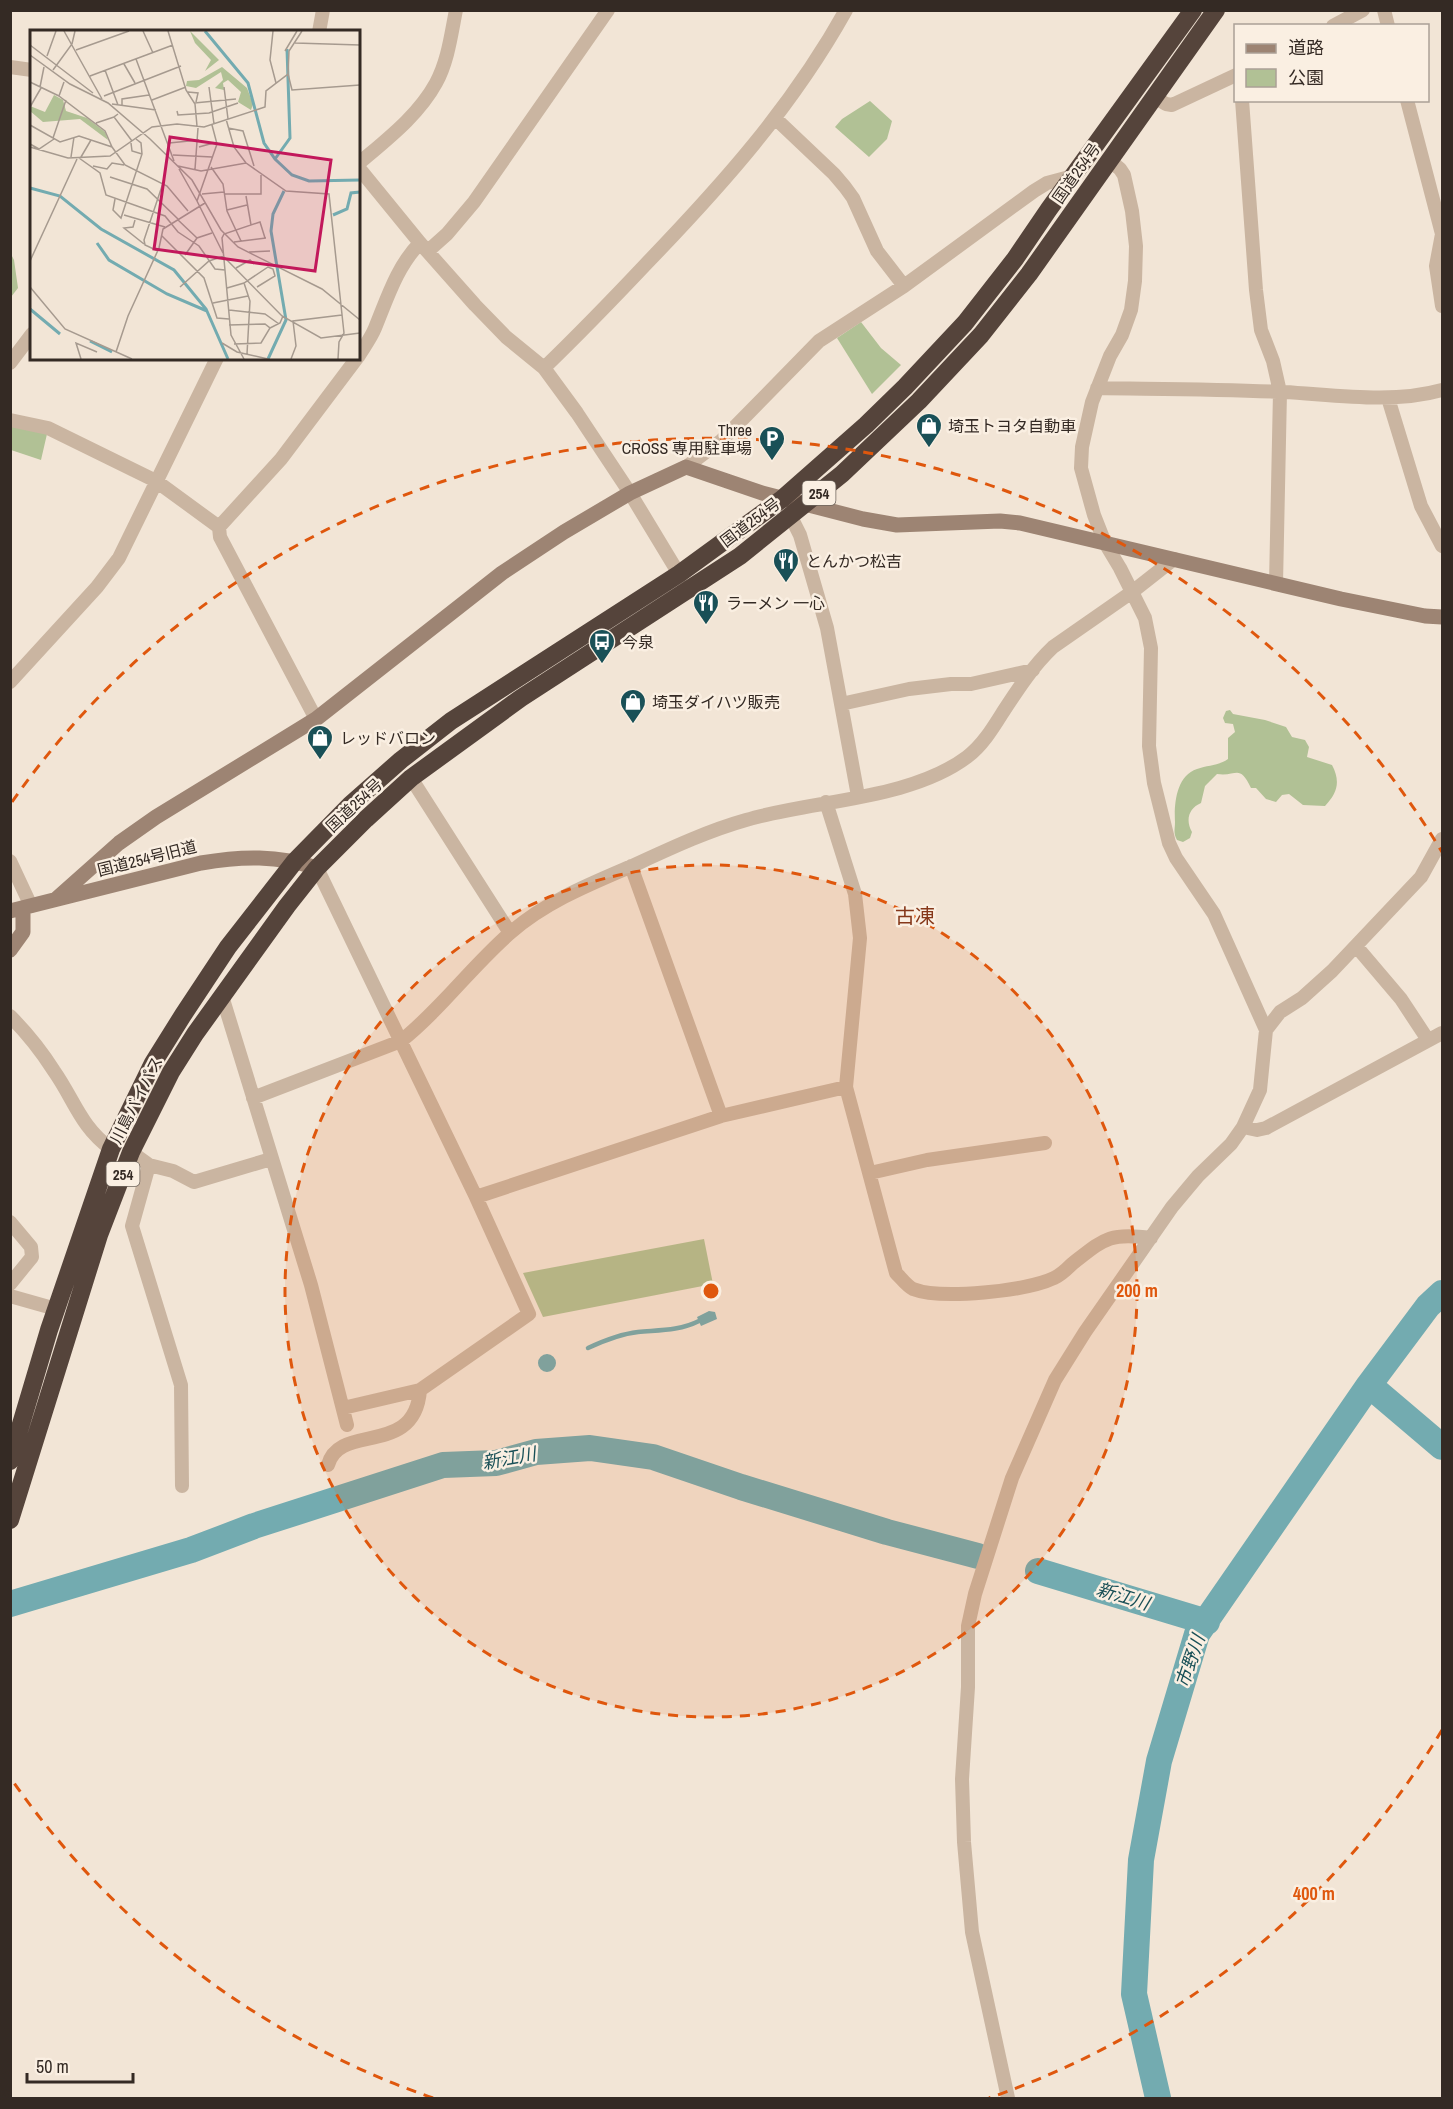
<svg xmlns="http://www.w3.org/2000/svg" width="1453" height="2109" font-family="'Archivo Narrow','Noto Sans JP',sans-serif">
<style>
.green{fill:#b1c195}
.water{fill:#73abb0}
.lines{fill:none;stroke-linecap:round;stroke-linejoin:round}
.stream{stroke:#73abb0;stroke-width:4.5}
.river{stroke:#73abb0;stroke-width:26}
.street{stroke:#cab5a1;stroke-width:14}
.secondary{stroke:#9d8473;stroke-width:15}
.highway{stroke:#55443b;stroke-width:18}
.ring{fill:none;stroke:#df570d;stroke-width:3;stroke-dasharray:10 8}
.labels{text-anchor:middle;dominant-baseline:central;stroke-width:5;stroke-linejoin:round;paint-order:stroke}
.shield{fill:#faefe2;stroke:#6f655d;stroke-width:1.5}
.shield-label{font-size:15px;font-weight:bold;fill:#342a24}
.street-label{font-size:16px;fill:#342a24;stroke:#faefe2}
.poi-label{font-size:16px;fill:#342a24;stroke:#faefe2;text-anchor:start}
.water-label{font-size:18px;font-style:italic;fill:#195057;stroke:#faefe2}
.quarter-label{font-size:20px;fill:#86381a;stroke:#faefe2}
.inset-river{fill:none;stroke:#73abb0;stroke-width:3}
.inset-road{fill:none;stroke:#a69a8f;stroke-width:1.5}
.view{fill:#c2185b;fill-opacity:0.15;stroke:#c2185b;stroke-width:3}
.inset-edge{fill:none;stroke:#342a24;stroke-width:3}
.centre{fill:#df570d;stroke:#faefe2;stroke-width:3}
.ring-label{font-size:18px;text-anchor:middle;font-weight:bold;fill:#df570d;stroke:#faefe2;stroke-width:5;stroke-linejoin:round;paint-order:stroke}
</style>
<rect width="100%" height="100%" fill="#f2e5d6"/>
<path class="green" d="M870,101l22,20 -5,18 -18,18 -34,-30 7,-8z
M11,254l3,6 4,28 -7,9z
M861,322l20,26 20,17 -29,29 -35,-56z
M11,425l36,9 -6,26 -30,-10z
M1230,710l3,4 32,6 21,7 6,10 13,3 4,7 -2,10 25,8c9,17 5,28 -7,41l-22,-1 -14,-11 -7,1 -6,7 -10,-3 -10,-11h-5c-12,-25 -14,-11 -34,-14l-12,12 -4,17c-12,5 -16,17 -9,29l-2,6 -7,4 -6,-2c-4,-7 -2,-11 -2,-18 -1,-18 1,-46 22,-53 11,-4 21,-3 31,-10v-21l7,-6 -2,-8 -8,-1 -2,-5 3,-7z
M704,1239l9,45 -170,33 -20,-44z"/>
<path class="water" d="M709,1311l6,1 2,7 -16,7 -4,-9z
M538 1363a9 9 0 1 1 18 0a9 9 0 1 1-18 0Z"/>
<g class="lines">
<path class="stream" d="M588,1348c15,-7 32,-14 50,-16 21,-2 41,-1 61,-11"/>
<path class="river" d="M1369,1385l73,62
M1038,1571l169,51
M10,1604l181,-54 63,-24 189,-61 53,-2 40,-11 54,-4 63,9 88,30 146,45 91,24
M1158,2098l-24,-104 7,-134 18,-99 38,-127 172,-249 59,-79 14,-13"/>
<path class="street" d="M1384,10l4,16
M1333,26l30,-16
M319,32l4,-22
M10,67l22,3
M1154,97l12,7 6,1 64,-30
M1242,100l14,190 5,40 12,31 7,31 -4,192
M1407,100l35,134 -6,32 6,40
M776,119l58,55 11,13 8,11 24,53 27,35
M358,164c28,-24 60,-48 78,-81 12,-22 15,-48 20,-73
M358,167l62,76 55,62 31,32 38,31 33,45 53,80 49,81
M428,251l19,-17 27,-32 134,-192
M358,357c6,-10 13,-19 17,-29 12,-29 22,-62 45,-85
M10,363l22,-29
M544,368c35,-34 69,-69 102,-104 76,-79 146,-157 200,-254
M1097,388c62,1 124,1 187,4 52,3 108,12 158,-2
M1388,398l33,108 21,40
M10,420l38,8 108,53 63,46 1,10 96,182
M686,467l36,-27 97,-99 85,-55 130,-95 13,-8 26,-7
M791,517l9,18 27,93 31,168
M219,527l62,-68 76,-101
M10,682l87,-95 22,-29 98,-200
M841,704l68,-15 42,-5h20l62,-14
M411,778l99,155
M826,802l29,92 5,44 -14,149 50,186c5,5 11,13 17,16 28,11 114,2 141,-11 7,-3 13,-9 18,-14 32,-25 37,-32 79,-26
M10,861l21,45
M631,866l90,250
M317,868l159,329 53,117 -109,76 -77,18
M1356,946l45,53 27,41
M222,996l89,289 36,140
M10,1016c16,16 32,36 44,55 21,30 26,55 57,78
M1266,1030l14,-18 22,-14 30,-27 89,-94 21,-38
M253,1098l148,-57c40,-32 70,-74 109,-108 35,-31 80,-49 122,-67 37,-17 75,-35 114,-46 67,-20 164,-20 221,-63 15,-11 26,-29 36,-45 15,-23 30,-46 50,-65l79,-55 42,-33
M1243,1127l14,3 9,-2 176,-95
M131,1152l18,13 24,6 21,11 77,-23
M149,1165l-17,61 49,159 1,101
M870,1173l57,-13 118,-17
M476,1197l245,-81 125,-29
M10,1222l21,25 1,10 -22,27
M10,1296l46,13
M328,1465c11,-43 87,-7 92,-75
M1008,2098l-36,-166 -8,-90 -2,-63 6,-92v-61l7,-32 37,-116 43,-98 30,-48 87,-125 26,-31 33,-32 12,-17 17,-37 6,-60 -52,-116 -38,-56 -7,-15 -15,-60 -5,-37 2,-98 -6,-30 -25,-50 -15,-25 -11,-28 -13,-47 1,-21 10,-45 18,-46 12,-21 9,-25 4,-29 1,-35 -4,-35 -8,-36 -4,-6 -11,-9"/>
<path class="secondary" d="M56,899l63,-56 37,-26 160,-98 186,-146 62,-41 66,-39 56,-26 76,26 101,26 34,6 103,-4 20,2 321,76 84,17 17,1
M10,911l191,-48c40,-7 77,-8 116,5
M10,950l13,-18v-24"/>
<path class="highway" d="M10,1461l39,-131 62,-181 42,-86 30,-48 45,-68 67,-86 55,-56 51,-45 50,-39 228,-147 103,-75 84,-74 39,-38 60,-64 50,-64 34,-50 144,-199
M10,1520l89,-285 32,-83 40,-80 24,-38 92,-128 30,-38 49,-49 45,-41 110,-80 219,-142 102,-82 77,-73 62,-66 48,-61 187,-264"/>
</g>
<circle cx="711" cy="1291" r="426" fill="#df570d" fill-opacity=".12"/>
<g class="ring">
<circle cx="711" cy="1291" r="426"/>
<path d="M1442 1730A853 853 0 0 1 989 2098M433 2098A853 853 0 0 1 12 1780M12 802A853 853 0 0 1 1442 852"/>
</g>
<defs>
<symbol id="shop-pin" viewBox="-11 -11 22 30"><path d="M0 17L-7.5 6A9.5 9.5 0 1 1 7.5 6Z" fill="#195057" stroke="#faefe2"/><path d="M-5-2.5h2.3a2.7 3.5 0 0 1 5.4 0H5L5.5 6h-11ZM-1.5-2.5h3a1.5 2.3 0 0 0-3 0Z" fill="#fff"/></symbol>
<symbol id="parking-pin" viewBox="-11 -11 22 30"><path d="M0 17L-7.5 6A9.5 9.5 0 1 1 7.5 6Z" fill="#195057" stroke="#faefe2"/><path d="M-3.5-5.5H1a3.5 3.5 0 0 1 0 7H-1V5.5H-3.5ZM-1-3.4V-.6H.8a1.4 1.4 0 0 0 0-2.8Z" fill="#fff"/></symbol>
<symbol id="restaurant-pin" viewBox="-11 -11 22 30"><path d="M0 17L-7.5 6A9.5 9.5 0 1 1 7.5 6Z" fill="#195057" stroke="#faefe2"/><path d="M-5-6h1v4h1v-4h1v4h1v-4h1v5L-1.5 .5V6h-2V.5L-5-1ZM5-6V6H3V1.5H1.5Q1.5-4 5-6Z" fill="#fff"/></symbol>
<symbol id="bus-pin" viewBox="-11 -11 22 30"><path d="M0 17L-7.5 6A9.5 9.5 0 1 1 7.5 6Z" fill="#195057" stroke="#faefe2"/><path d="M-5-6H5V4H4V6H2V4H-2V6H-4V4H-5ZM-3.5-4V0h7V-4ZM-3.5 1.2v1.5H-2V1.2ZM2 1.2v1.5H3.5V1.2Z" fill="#fff"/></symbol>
</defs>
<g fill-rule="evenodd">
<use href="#shop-pin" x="914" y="411" width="30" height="40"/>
<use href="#parking-pin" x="757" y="424" width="30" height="40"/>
<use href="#restaurant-pin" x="771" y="546" width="30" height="40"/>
<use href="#restaurant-pin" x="691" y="588" width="30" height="40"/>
<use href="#bus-pin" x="587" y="627" width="30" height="40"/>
<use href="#shop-pin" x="618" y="687" width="30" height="40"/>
<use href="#shop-pin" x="305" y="723" width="30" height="40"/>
</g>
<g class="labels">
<g class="shield">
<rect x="802.5" y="481" width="33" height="24" rx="4.5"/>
<rect x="106.5" y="1162" width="33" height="24" rx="4.5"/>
</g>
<g class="shield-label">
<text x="819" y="493">254</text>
<text x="123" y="1174">254</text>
</g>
<g class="street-label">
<text transform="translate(1076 173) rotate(-55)">国道254号</text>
<text transform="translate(750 522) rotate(-37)">国道254号</text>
<text transform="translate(354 805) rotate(-43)">国道254号</text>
<text transform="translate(147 858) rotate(-14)">国道254号旧道</text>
<text transform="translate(136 1100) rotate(-63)">川島バイパス</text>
</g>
<g class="poi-label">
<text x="948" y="426">埼玉トヨタ自動車</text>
<text x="752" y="430" text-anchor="end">Three<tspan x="752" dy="18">CROSS 専用駐車場</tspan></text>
<text x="806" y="561">とんかつ松吉</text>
<text x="726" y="603">ラーメン 一心</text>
<text x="622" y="642">今泉</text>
<text x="652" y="702">埼玉ダイハツ販売</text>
<text x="340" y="738">レッドバロン</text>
</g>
<g class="water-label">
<text transform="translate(509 1458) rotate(-10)">新江川</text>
<text transform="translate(1123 1596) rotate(17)">新江川</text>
<text transform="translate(1190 1661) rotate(-71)">市野川</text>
</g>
<g class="quarter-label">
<text x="915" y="915">古凍</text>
</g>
</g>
<g transform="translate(30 30)">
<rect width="330" height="330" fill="#f2e5d6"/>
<path d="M160,1l29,29 -14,11 6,-11 -16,-17zM192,37l25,21 6,16 -2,6 -13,-8 3,-10 -13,-12 -5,3 1,7 -9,-2 8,-8 -2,-8 -25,16 -10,-2 1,-5 12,-1zM24,65l9,5 3,11 21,7 18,14 3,8 -28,-21 -37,3 -13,-11v-5l15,6z" fill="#b1c195"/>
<path class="inset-river" d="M175,1l43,52 16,60 11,16 17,16 17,6 51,-1M245,129l15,-21 -3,-89M0,158l30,8 41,33 73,41 32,39 22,50M303,185l14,-6 4,-16 9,-1M67,213l12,17 58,34 40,17M0,279l30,25M60,311l22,11M238,329l18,-39 -15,-89 2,-17 11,-23"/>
<path class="inset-road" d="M34,1l38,68M113,1l10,22M138,1l18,59 9,14 2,22M243,1l-3,29 6,23M265,13l65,2M0,15l63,48M46,20l53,-19M255,21l12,-20M0,25l40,29 38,19 42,36 42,41 29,50 17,17 84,42 38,31M17,26l9,-25M106,29l38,102M94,34l11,19M23,40l19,-26 3,-13M75,40l13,35M258,44l4,16 68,-5M60,46l83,-31M0,52l29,14M34,52l-5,14 46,35 7,16M10,57l4,-20M179,57l5,37M194,57l4,32M158,62l10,1 -2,9M74,66l77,-30M122,70l34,-13M164,73l42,-4M82,74l44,6M92,75v-6l27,-4M0,77l11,-19M147,81l1,4 31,-2 29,-10M88,84l-4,3 18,24M196,89l8,28 12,16M66,93l18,-6M0,95l30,17 19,-6 33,11 13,18 42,21 21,25M182,95l5,19 -20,57 26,52M198,98l15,3 11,35M23,108l13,-38M101,113l1,8 10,3M139,113l30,-3M0,114l9,5 15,-10M0,117l38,11 42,-2 42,-29 25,-3 27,3 61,-20 1,-16 22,-17 1,-23 13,-20M169,117l18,-5M143,125l39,2M41,127l3,-20M51,127l10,-17M49,128l21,15 6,22 59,21 13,16 21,14 16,23 10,1M63,136l14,3 5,-6 12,2M148,136l23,5 45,-8 40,28 43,3 15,139 -5,9 -1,17M181,137l12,17 4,27 14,30M149,139l18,32M165,139l3,-41M80,147l37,12 31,30M172,164l22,-2M194,164h37v-19M216,166l5,29M85,169l-2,11 8,8 21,-64 -1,-11 -5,-4M197,180l20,-5M94,185l41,12M147,189l20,19M105,190l-2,7 -9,1 20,16M132,206l42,42 13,40 12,1M204,212l32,-4M128,221l-13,-6 -1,-5 19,-57M219,222l21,-1M155,225l12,-17 15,-5M194,227l58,59 39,22 39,-5M0,231l47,-102M206,238l14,-8 4,4M214,253l6,18 -3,53M0,257l35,42 67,30M150,257l29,-26 15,-5M197,258l17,-5 24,-16 5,2 2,7 -18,11M183,273l35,-7M199,280l36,4 14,10M199,295l36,-1 5,4 -9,15 -27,1M240,298l10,-5 3,-7M192,313l15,9 31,7M86,322l12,-36 31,-68 4,-19 42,-26M51,329l-5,-16 21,9M214,329l-13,-24 -9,-97 2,-4 36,-12 5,16M261,329l5,-13 -3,-25 49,-6"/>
<path class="view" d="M140,107l161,23 -16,111 -161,-22z"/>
<rect width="330" height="330" class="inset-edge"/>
</g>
<circle cx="711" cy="1291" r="9" class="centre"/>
<g class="ring-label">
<text x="1137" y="1297">200 m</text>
<text x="1314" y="1900">400 m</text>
</g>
<rect width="1453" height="2109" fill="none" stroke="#342a24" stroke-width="24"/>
<rect x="1234" y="24" width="195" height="78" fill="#faefe2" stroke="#aba096" stroke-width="1.5"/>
<rect x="1246" y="44" width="30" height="9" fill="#9d8473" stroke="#aba096" stroke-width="1.5"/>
<text x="1288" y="54" font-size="18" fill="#342a24">道路</text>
<rect x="1246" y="69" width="30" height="18" fill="#b1c195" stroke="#aba096" stroke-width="1.5"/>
<text x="1288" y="84" font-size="18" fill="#342a24">公園</text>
<path d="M27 2073v9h106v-9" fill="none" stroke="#342a24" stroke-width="3"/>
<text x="36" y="2073" font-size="18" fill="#342a24" stroke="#faefe2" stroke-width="4.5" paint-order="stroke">50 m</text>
</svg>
